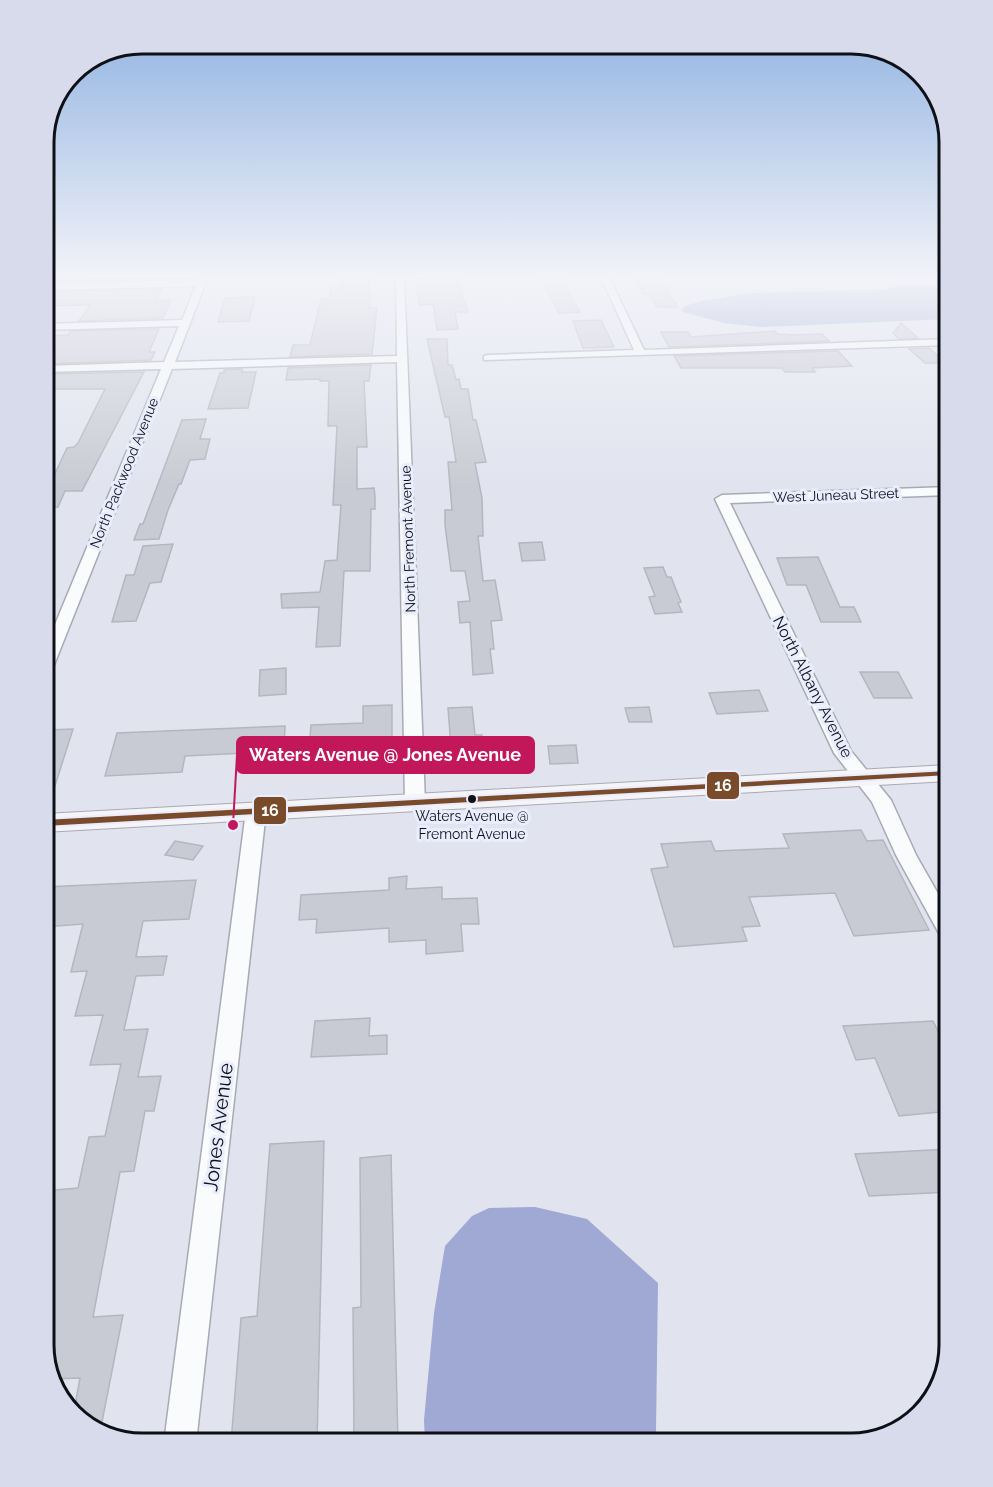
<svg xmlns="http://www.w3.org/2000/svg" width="993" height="1487" font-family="Raleway,sans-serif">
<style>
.water{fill:#a0a8d4}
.building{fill:#c9cbd4;stroke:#b4b6bf;stroke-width:1.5}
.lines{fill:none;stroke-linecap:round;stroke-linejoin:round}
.street-casing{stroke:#a8aab3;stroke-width:3}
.secondary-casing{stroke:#a8aab3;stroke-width:2}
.street{fill:#fafbfd;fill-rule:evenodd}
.secondary{fill:#f5f5f9;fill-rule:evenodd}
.bus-1-casing{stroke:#e9edfe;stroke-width:4}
.bus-1{fill:#7a4b2a;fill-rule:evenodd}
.bus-dot{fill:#0f1017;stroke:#e9edfe;stroke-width:2}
.labels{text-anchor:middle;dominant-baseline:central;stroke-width:6;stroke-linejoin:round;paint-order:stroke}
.far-street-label{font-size:14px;fill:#0f1017;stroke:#e9edfe}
.bus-label{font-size:14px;fill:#0f1017;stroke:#e9edfe}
.street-label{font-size:16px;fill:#0f1017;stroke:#e9edfe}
.near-street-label{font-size:20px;fill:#0f1017;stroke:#e9edfe}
.rim{fill:none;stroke:#0f1017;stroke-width:3}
.leader{fill:none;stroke:#c2185b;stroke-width:2}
.callout-dot{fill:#c2185b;stroke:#e9edfe;stroke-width:2}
.callout{fill:#c2185b;stroke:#c2185b;stroke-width:2}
.callout-label{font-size:18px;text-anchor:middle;font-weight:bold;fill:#fff}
.line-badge{stroke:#e9edfe;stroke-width:2}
.badge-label{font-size:16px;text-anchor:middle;font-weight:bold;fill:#fff}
</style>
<rect width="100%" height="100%" fill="#e1e4ef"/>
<path class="water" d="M927,285l22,2v32l-189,8 -36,-4 -41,-11 -1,-3 3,-3 17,-5 50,-8 131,-3 15,-4z
M535,1207l52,12 71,64 -2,148 -3,12h-228l-1,-23 10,-107 11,-67 27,-30 17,-8z"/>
<path class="building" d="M57,277h110l-1,2 -111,2z
M416,277l41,1 11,34h-13l3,17 -21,1 -4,-26 -14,1z
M560,277l20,35 -21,1 -18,-35z
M639,277h19l20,30h-21l-8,-13h-5l-10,-16z
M342,280h27l1,28h7l-5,46 -82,3 3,-12h17l11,-46h8l2,-11h11z
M161,289l-5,12 15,-1 -8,18 -84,3 11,-16 -46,1v-14z
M255,297l-6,24 -31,1 7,-24z
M601,320l13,27 -31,1 -10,-27z
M901,323l17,15 -19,1 -6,-6z
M159,329l-10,23h6l-4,8 -107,4v-28l24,-1 3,-4z
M775,331l2,3 16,1 29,-1 7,7 -160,6 -8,-15h27l3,5z
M427,339h20l1,26h4l4,15 3,-1 2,10h7l5,31h3l10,42 -11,1 7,35 1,38h-5l5,45 12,-1 7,40 -11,1 3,28h-4l3,24 -20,2 -3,-53 -10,1 -2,-21 12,-1 -5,-30h-14l-6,-46v-15h7l-4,-48h8l-7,-45h-4z
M929,348l17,15h-21l-16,-14z
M838,351l14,15 -40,2 3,4h-30l-3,-4h-101l-7,-12z
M371,365l-2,16h-5l3,66h-10v42l17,-1 1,8v13h-4l-1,62h-26l-4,75 -24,1 3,-40 -37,1 -1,-14 39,-2 5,-31 12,-1 4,-55h-8l4,-79h-9l1,-45h-9v-2l-34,1 2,-12z
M242,369v3h14l-8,36 -40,1 12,-36h4v-3z
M144,372l-62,119h-17l-7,16 -14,1v-11l23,-49 7,-1 4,-4 27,-54h-61v-15z
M206,419l-6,20h10l-5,20 -15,1 -9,24h-2l-11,26 -9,29 -25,1 6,-16h3l39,-104z
M542,542l3,18 -23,1 -3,-18z
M173,544l-12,38 -11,1 -14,38 -24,1 14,-47h8l9,-29z
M818,557l22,50h14l7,15h-40l-15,-37h-19l-10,-27z
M663,567l4,10h4l10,25 -3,1 4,9 -27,2 -6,-17 6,-1 -11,-28z
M286,668v26l-27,2 1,-26z
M860,672h38l14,26h-38z
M759,690l9,21 -51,3 -8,-21z
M392,705v41l-83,4 2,-25 52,-2v-17z
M472,707l3,28h7l2,23 -32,2 -4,-52z
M649,707l3,15h-23l-4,-14z
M285,726l-1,25 -99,5 -3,16 -77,4 12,-43z
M73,729l-26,82 -3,-1v-67l4,-13z
M576,745l2,18 -28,1 -2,-18z
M861,830l6,11 16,-1 46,90 -75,6 -19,-43 -86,4 11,29 -18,1 5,14 -73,6 -23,-78 17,-2 -7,-23 50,-3 4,10 74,-3 -6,-14z
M175,841l28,5 -10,14 -28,-5z
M407,876l-1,13 36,-2v12l35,-1 2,26h-18l2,27 -37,3v-14l-37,2v-14l-73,5 1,-14 -18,1 2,-25 88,-5v-12z
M196,880l-7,39 -46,2 -7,36 31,-1 -4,19 -27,1 -12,54 24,-1 -10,48 23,-1 -7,35h-9l-11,60 -14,1 -27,145 30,-2 -23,117 -7,-2 -19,-19 6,-33 -27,1 -9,-35v-153l34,-3 11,-51 16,-1 16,-72 -31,1 13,-50 -28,1 12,-45 -16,1 12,-48 -39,3v-40z
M370,1018l-1,18 18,-1v19l-76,3 4,-36z
M933,1021l17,34v56l-51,5 -24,-58 -19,2 -13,-34z
M324,1141l-7,302h-86l10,-125 16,-2 13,-172z
M950,1149v43l-81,4 -14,-42z
M391,1155l7,288h-44l-1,-135 8,-1 -1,-149z"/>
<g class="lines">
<defs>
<path id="street" d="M200,277h8l-33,85 222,-6 -1,-79h8l21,525 -3,4 -7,2 -7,-2 -3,-4 -8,-440 -225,7 -120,301 -2,4 -6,1v-24l117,-282 -117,3v-6l120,-4 15,-36 -135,4v-6l138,-4 14,-34 -152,4v-6l154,-4z
M601,277h8l35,73 305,-11v6l-465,15v-4l4,-1 146,-5z
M949,487v8l-219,8 121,248 40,49 25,55 33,58v26l-8,-2 -45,-82 -24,-53 -38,-49 -119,-254 7,-4z
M256,805l7,1 3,5 -70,632h-32l82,-632 3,-5z"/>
<path id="secondary" d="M949,765v16l-905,51v-18z"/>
</defs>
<use href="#street" class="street-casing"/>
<use href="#secondary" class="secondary-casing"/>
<use href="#street" class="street"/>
<use href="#secondary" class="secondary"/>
<defs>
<path id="bus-1" d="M949,771v4l-905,51v-6z"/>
</defs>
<use href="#bus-1" class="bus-1-casing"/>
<use href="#bus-1" class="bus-1"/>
</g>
<linearGradient id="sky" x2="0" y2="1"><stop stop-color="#8bafe0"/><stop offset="0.57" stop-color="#f2f3f8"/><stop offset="1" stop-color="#f2f3f8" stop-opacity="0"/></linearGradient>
<rect width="993" height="485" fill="url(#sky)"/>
<circle class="bus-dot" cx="472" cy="799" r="5"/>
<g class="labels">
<g class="far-street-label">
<text transform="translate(124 473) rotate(-68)">North Packwood Avenue</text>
<text transform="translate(836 495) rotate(-2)">West Juneau Street</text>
<text transform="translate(408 539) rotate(-92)">North Fremont Avenue</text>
</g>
<g class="bus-label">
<text x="472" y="816">Waters Avenue @<tspan x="472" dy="18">Fremont Avenue</tspan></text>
</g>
<g class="street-label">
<text transform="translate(813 687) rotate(63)">North Albany Avenue</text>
</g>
<g class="near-street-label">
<text transform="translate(218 1127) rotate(-83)">Jones Avenue</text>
</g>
</g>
<path d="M0 0H993V1487H0ZM142 54H851A88 88 0 0 1 939 142V1345A88 88 0 0 1 851 1433H142A88 88 0 0 1 54 1345V142A88 88 0 0 1 142 54Z" fill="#d8dbec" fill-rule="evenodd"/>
<path class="rim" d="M142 54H851A88 88 0 0 1 939 142V1345A88 88 0 0 1 851 1433H142A88 88 0 0 1 54 1345V142A88 88 0 0 1 142 54Z"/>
<path class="leader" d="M233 825L237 755"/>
<circle class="callout-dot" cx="233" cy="825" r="6"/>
<rect class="callout" x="237" y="737" width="297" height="36" rx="6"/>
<g class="callout-label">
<text x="385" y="761">Waters Avenue @ Jones Avenue</text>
</g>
<g class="line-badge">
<rect x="706" y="771" width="34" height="29" rx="6" fill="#7a4b2a"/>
<rect x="253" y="796" width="34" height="29" rx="6" fill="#7a4b2a"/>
</g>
<g class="badge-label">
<text x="723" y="791">16</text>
<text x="270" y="816">16</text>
</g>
</svg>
